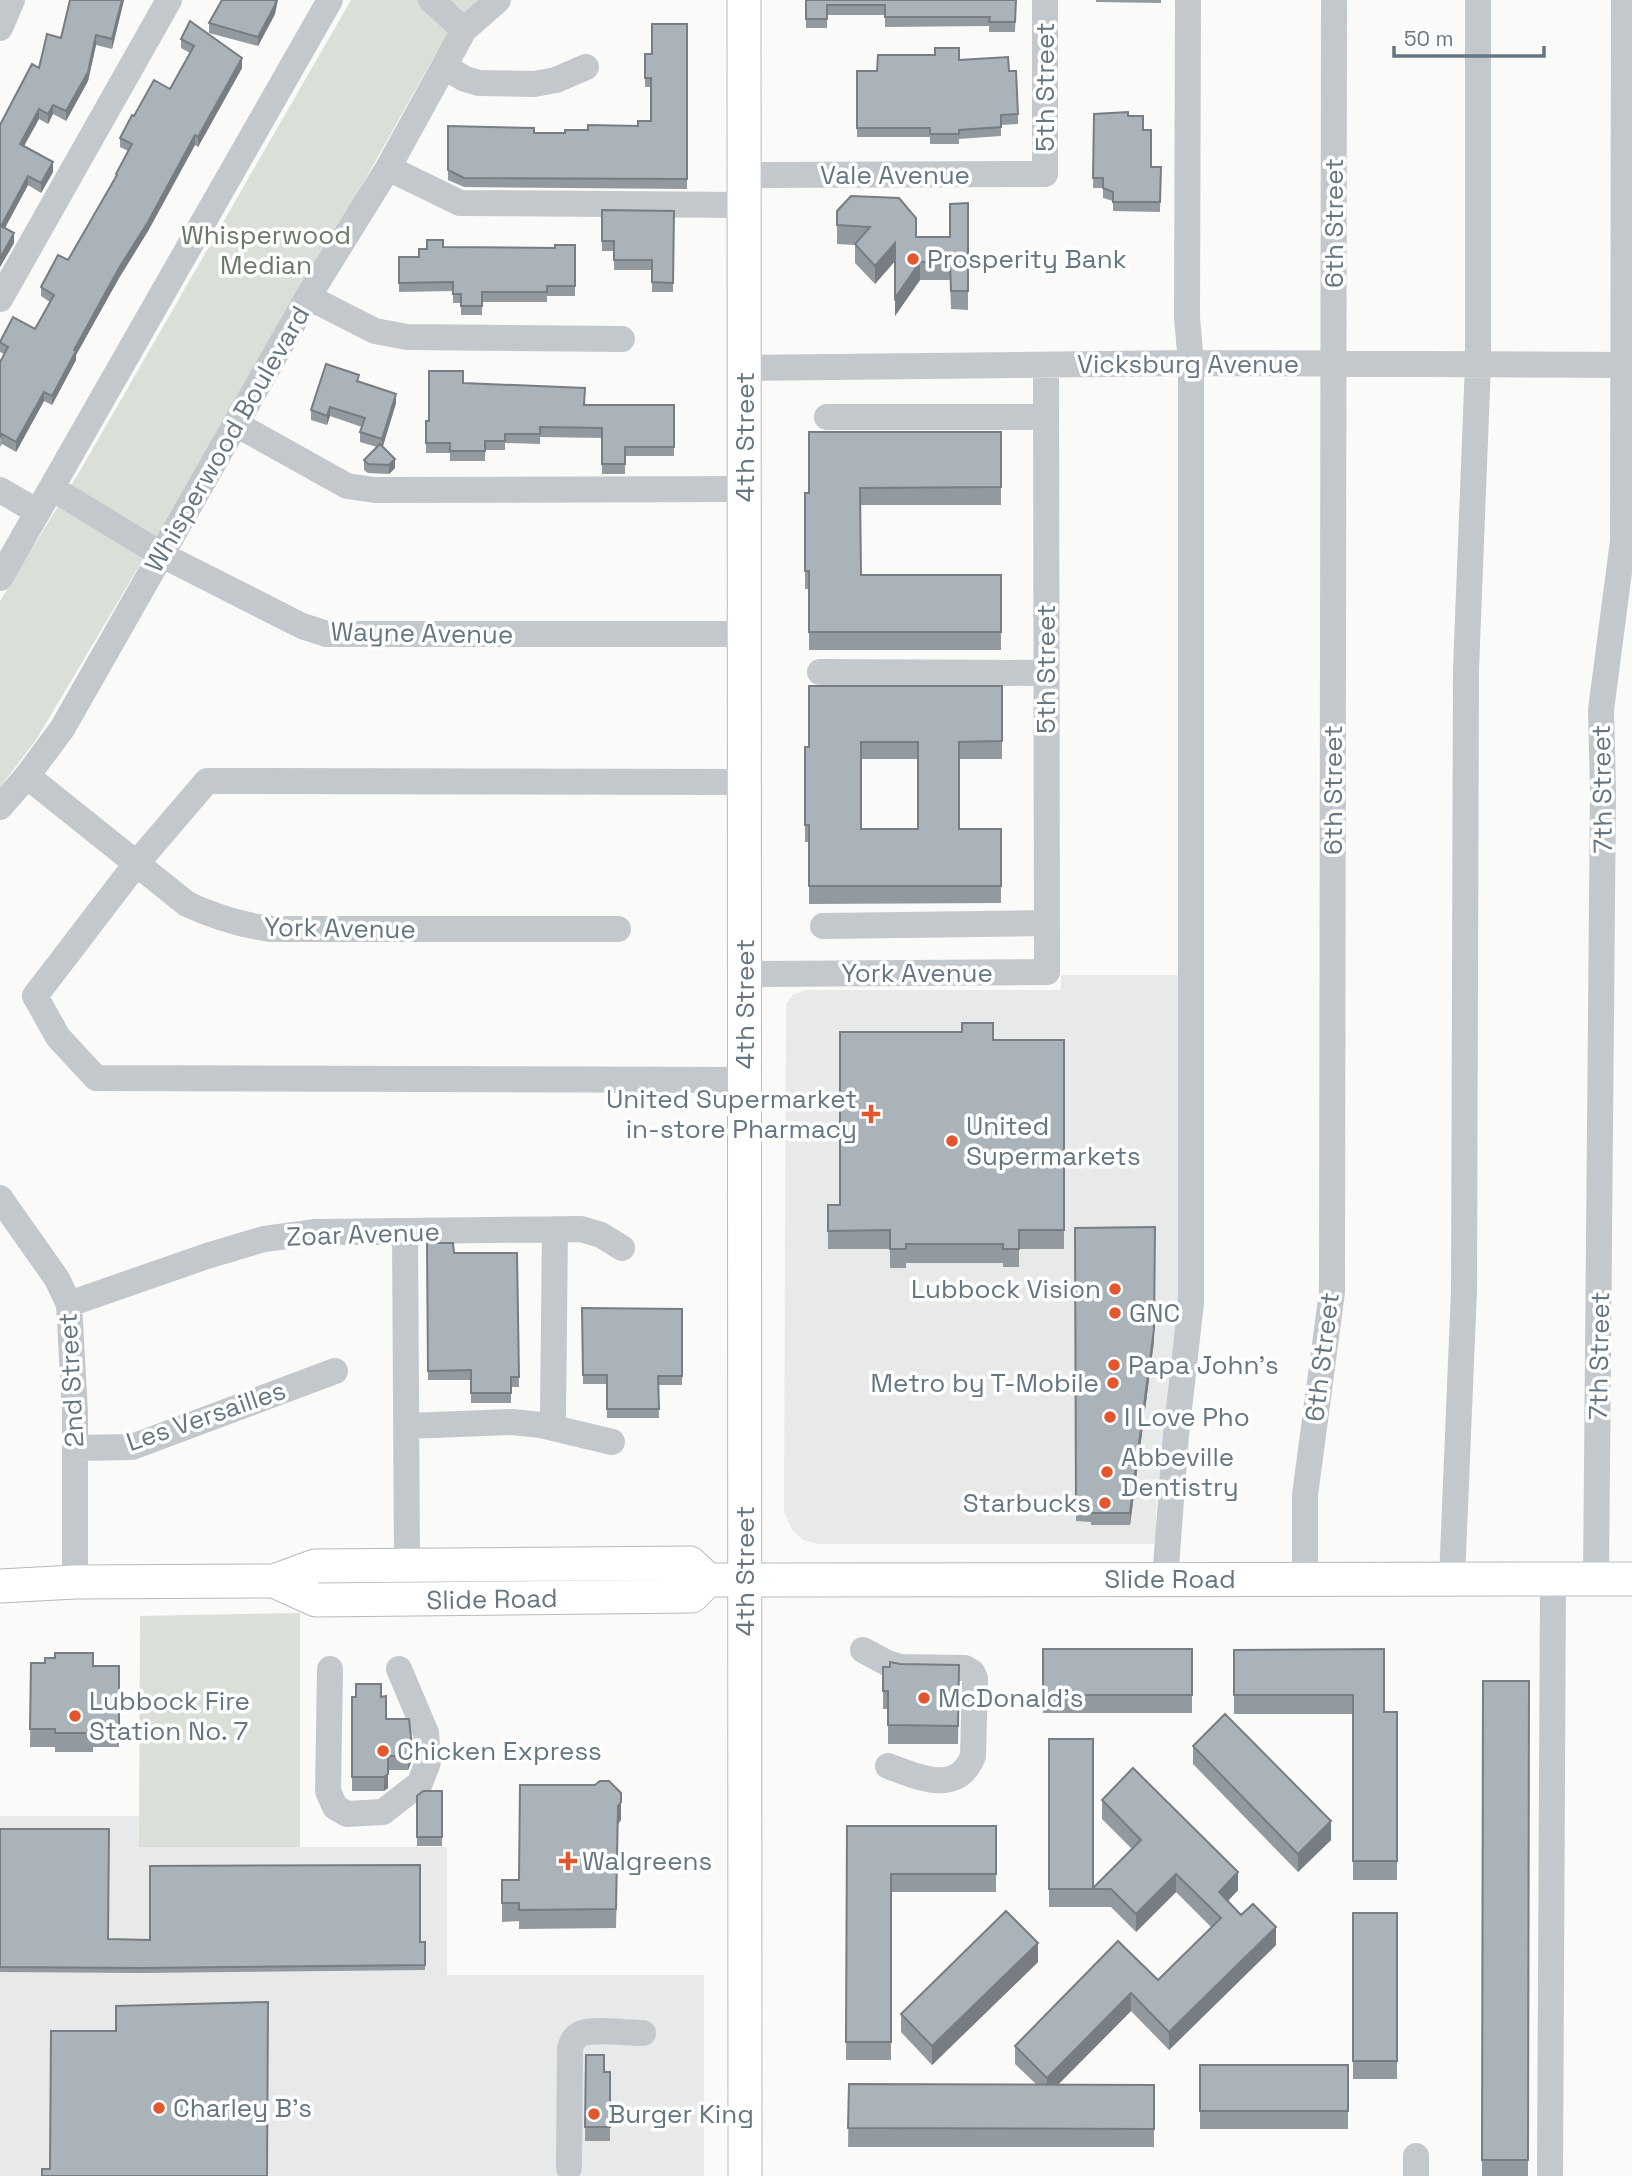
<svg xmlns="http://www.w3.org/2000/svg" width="1632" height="2176" font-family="'Space Grotesk',sans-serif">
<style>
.built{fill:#e8e9e9}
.green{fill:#dadfd7}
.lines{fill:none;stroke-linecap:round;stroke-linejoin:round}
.major-casing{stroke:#b5babe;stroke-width:35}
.minor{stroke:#c3c8cc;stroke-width:26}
.major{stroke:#fff;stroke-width:33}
.wall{fill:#929a9f;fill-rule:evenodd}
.shaded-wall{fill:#777d82}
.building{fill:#aab3b9;stroke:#777d82;stroke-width:2;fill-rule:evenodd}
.poi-dot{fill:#e4572e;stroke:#fff;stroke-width:2.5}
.labels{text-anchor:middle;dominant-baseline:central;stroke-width:7;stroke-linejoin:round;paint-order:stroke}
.street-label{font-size:26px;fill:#657683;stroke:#fff}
.park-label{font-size:26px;fill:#687a64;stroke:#fff}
.poi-label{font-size:26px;fill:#657683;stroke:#fff;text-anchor:start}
</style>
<rect width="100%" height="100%" fill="#fafaf8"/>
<path class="built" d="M1061,975h118l1,359 -24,173v37h-337l-16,-4 -11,-10 -8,-18 2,-508 7,-9 13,-5h255z
M0,1816h139l1,31h307v128h257v201h-704z"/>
<path class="green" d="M351,0h134l-49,53 -125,223 -275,464 -36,47v-186l84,-137z
M300,1613v234h-161l1,-231z"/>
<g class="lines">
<defs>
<path id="major" d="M744,0l1,2176
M274,1581l42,19 376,-4 16,-16
M0,1586l75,-4 199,-1 41,-15 375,-3 18,17 924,-1"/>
</defs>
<use href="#major" class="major-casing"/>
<path class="minor" d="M431,0l33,30
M0,28l12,-28
M445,67l20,12 14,4 55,1 22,-4 30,-13
M388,168l72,35 285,2
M745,175l300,-1v-174
M308,297l67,34 32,6 215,2
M0,299l169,-299
M745,368l446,-5 441,2
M827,417h219
M236,424l111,62 28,4 370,-1
M52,488l110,67 140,71 25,8h417
M0,490l38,22
M0,578l330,-578
M820,672l226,1
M27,776l160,128c28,13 53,21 84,25h347
M745,782l-538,-1 -71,83 -101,132 23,41 38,41 649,2
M0,807l27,-31 35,-47 246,-432 80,-129 76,-138 34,-30
M823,926l224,-3
M745,974l302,-2 -1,-607
M0,1198l57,81 12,25 6,109v169
M405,1231l2,333
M69,1304l138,-48 57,-17 52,-7 265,-3 20,6 21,13
M407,1426l105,-4 29,3 71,17
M551,1427l2,-12 2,-186
M75,1448l57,-1 203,-76
M1165,1579l11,-144 15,-132v-940l-4,-46 1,-317
M1305,1579v-84l27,-203 2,-1292
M1452,1579l12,-289 2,-621 12,-305v-364
M1596,1579l7,-789 -2,-80 22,-169 1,-541
M863,1650l24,13 13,4 65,1 7,4 3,6 -2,78c-16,40 -55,21 -85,10
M330,1669l-2,122 7,16 12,7 36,-2 37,-29 8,-21 -2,-29 -27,-64
M569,2168l1,-120c2,-6 4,-11 10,-14 13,-6 48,-1 63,-1
M1416,2176v-20
M1550,2176l3,-597"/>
<use href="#major" class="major"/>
</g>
<path class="wall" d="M124,0l-12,49 -16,-4 -8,36 -22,40 -13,-7 -5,10 -9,-5 -15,27 29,26 -12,21 -13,-8 -23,43 9,15 -14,24v-142l61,-87z
M806,0h210l-1,32h-26v-6l-104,1v-12h-58v13h-21z
M1096,0h65v3l-65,-1z
M275,14l-17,32 -49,-13v-10z
M687,24v165l-223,-2 -16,-7v-54l86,7h31l23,-3 50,-4 13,-5v-34h-6v-33h7z
M181,39l61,29 -44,79 -3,-2 -47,86 -29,47 -43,77v5l-24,45 -8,-4 -28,51 -14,-8 -2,3 4,-93 -4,-2v-10l35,-13 15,-27 -9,-6v-9l27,-27 48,-82v-4l12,-23 -8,-4v-9l14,-22 36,-27 20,-36 -9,-5z
M959,60l50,11 9,43v10l-17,1v11l-42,3v5h-29v-7h-73v-66h20z
M1094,114l34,2 15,14 8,37h10l-1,45 -47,-1v-10l-10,-3v-10h-10z
M968,203v107l-17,-1 -1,-29h-30l-25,36v-55l-20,23 -20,-21v-18l-18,-1v-33l79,26h34z
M602,210l72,1 -1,81h-21v-22h-38v-19h-12z
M575,245v51h-28v6h-65v13h-21v-12h-8v-12l-54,1v-35h20l8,-8 16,-2 112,1z
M359,382l37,21 -13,43 12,22 -6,6 -21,-1 -4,-3v-10l13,-13 -17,-5v-10l2,-5 -32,-11 -3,9 -16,-5v-10z
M463,383l122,22h89v51h-49v18h-23v-36l-62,-1v7l-35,-1v7h-20v11h-35v-8h-24v-32h3z
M1001,432v73h-140v70h140v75h-192v-61h-4v-78l4,-18z
M1002,686v73h-43v70h42v74l-192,1v-62h-4v-95h4zM861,759h57v70h-57z
M993,1040h71v209h-45v18h-16v-4h-97v5h-16v-19h-62v-44h12z
M1075,1228l79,113 -24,184h-39v-3l-15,-1z
M427,1243l27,10h63l2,134h-8v16h-40v-23h-43z
M582,1308l100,1v76h-24l1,33h-52v-34h-24z
M1043,1649h149v64h-149z
M1384,1649v63h13v168h-44v-166h-119v-64z
M31,1663l62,3h26v81h-26v5h-38v-5h-25z
M883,1667l76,17 -1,60h-70v-35h-5z
M1483,1681h46l-1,495h-46z
M352,1697h29l5,22 26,41 -4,10h-20v18l-4,3h-32z
M1049,1739l44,149 39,-39 -30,-30v-19l136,90 -10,11 13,14 35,30 -107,105 -38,-39 -73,73 96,1v62h-306l1,-63h187l-21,-20v-18l143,-66 53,-53 -35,-35 -40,40 -25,-25h-62z
M1193,1746l138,94 -33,32 -105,-108z
M442,1791v55h-25v-50z
M621,1820l-3,4 -2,104 -97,1v-8l-17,1v-42h17z
M847,1826h149v66h-105v168h-45z
M0,1829l108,110 317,3v28l-285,3 -140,-1z
M1353,1913h44v166h-44z
M1038,1962l-106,103 -31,-33v-18z
M586,2055l18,17h6v69h-25z
M1200,2065h148v64h-148z"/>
<path class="shaded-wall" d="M122,0h2l-12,49v-10z
M276,0h2l-3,14 -17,32v-9z
M96,35v10l-8,36 -22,40v-10z
M242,58v10l-44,79v-10z
M53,105v9l-5,10v-10z
M39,109v10l-19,34v-9z
M195,135v10l-47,86 -29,47 -43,77v5l-24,45v-9l22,-46z
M53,162v10l-12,21v-10z
M28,176v9l-27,50v-9z
M14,233v10l-14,24v-9z
M895,243v18l-20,23v-18z
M920,262v18l-25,36v-18z
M44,392v9l-28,51v-10z
M396,394v9l-14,46v-10z
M330,407v9l-3,9v-9z
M395,459v9l-6,6v-9z
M1155,1227l-1,114 -24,184v-12z
M412,1746v14l-4,10v-14z
M388,1774v14l-4,3v-14z
M621,1793v27l-3,4 -2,104 2,-122z
M1331,1821v19l-33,32v-18z
M1238,1872v18l-19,20v-18z
M1176,1874v18l-40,40v-18z
M1276,1927v18l-107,105v-18z
M1038,1943v19l-106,103v-19z
M1131,1993v18l-84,85v-18z"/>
<path class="building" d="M70,0h52l-10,39 -16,-4 -8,37 -22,39 -13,-6 -5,9 -9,-5 -19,35 33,18 -12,21 -13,-7 -27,50 13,7 -14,25v-133l32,-61 7,4 8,-34 14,4z
M222,0h54l-1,5 -17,32 -49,-14z
M806,0h210l-1,22h-26l1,-5h-105v-12h-58v14h-21z
M190,21l52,37 -44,79 -3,-2 -47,87 -29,46 -45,82 2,1 -24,45 -8,-4 -28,50 -14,-8 -2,4v-76l8,-15 -8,-5 13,-25 22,12 19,-34 -13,-8 17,-32 10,5 49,-85 -1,-1 16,-30 -12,-6 12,-23 2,1 20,-36 16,9 24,-43 -13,-7z
M652,24h35v155l-223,-1 -16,-8v-44l86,2v5h31v-3h23v-5l50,1v-5h13v-43h-6v-24h7z
M935,48h24v12l49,-3 1,14h7l2,43 -17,1v12l-42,3v4h-29v-6h-73v-57h20l1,-16h57z
M1128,112v4h15v14h8v37h10l-1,35h-47v-10l-10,-4v-10h-10l1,-64z
M851,196l48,2 17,20v19h34v-33l18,-1v88h-17l-1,-29h-30l-25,36v-55l-20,23 -20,-22 15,-17 -33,-2v-14z
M602,210l72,1 -1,72 -21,-1v-22h-38v-19h-12z
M427,240h16v7l112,1v-3h20v41h-28v6h-65v14h-21v-12h-8v-12l-54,1v-26h20v-8h8z
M326,364l33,11 -2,6 39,13 -14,45 -22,-7 5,-14 -35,-11 -3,9 -16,-6z
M429,371h34v12l122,5 -1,17h90v42h-49v17h-23v-36l-62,-1v7h-35v7h-20v10h-35v-8h-24v-22h3z
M809,432h192v55l-141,1 1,87h140v57h-192v-61h-4v-78h4z
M380,444l15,15 -6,6 -21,-1 -4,-4z
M809,686h193v55l-43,1v87h42v57h-192v-61h-4v-78h4zM861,742h57v87h-57z
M962,1023h31v17h71v190h-45v19h-16v-5h-97v5h-16v-19l-62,1v-26h12v-173h122z
M1155,1227l-1,102 -24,184h-39v-3l-15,-1 -1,-281z
M427,1243h26l1,10h63l2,124h-8v16h-40v-23l-43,1z
M582,1308l100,1v67h-24l1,33h-52v-34h-24z
M1043,1649h149v46h-149z
M1384,1649v63h13v149h-44v-166h-119v-45z
M55,1653h38v13h26v63h-26v4h-38v-4h-25l1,-66h14v-5h10z
M890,1662l10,2 59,1 -1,61 -70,-1v-34h-5v-24h7z
M1483,1681h46l-1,479h-46z
M356,1684h25v13l5,-1v23h23l3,27 -4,10h-20v18l-4,3h-32v-80h4z
M1225,1714l106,107 -33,33 -105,-108z
M1049,1739h44v149l48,-48 -39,-40 31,-32 105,104 -19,20 22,23 12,-11 23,23 -107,105 -38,-39 -84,85 -32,-32 103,-105 40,39 63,-62 -45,-44 -40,40 -25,-25h-62z
M600,1781h9l12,12v9l-3,4 -2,103 -97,1v-7h-17v-23h17l1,-95h75z
M423,1791h19v46h-25v-41z
M847,1826h149v48h-105v168h-45z
M0,1829h109l-1,110 42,1v-74l270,-1v77h5v23l-285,3 -140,-1z
M1006,1911l32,32 -106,103 -31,-32z
M1353,1913h44v148h-44z
M268,2002l-1,174h-225v-7h8l1,-138h65v-25z
M586,2055h18v17h6v55h-25z
M1200,2065h148v46h-148z
M849,2084l305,1v44l-306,-1z"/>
<g class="poi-dot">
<circle cx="913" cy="259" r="7"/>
<path d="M867.5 1103.5h7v7h7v7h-7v7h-7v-7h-7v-7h7z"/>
<circle cx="952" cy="1141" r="7"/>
<circle cx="1115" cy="1289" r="7"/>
<circle cx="1115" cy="1313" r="7"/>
<circle cx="1114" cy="1365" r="7"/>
<circle cx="1113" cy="1383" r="7"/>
<circle cx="1110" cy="1417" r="7"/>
<circle cx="1107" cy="1472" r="7"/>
<circle cx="1105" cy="1503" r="7"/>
<circle cx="924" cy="1698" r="7"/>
<circle cx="75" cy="1716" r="7"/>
<circle cx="383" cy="1751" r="7"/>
<path d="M564.5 1850.5h7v7h7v7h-7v7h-7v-7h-7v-7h7z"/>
<circle cx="159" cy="2108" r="7"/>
<circle cx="594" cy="2114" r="7"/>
</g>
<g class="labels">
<g class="street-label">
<text transform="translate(1045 87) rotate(-90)">5th Street</text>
<text x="895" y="175">Vale Avenue</text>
<text transform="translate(1334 223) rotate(-90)">6th Street</text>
<text x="1188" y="364">Vicksburg Avenue</text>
<text transform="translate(745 437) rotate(-90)">4th Street</text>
<text transform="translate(227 439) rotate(-60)">Whisperwood Boulevard</text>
<text transform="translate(422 633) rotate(1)">Wayne Avenue</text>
<text transform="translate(1046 669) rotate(-90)">5th Street</text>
<text transform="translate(1602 789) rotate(-91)">7th Street</text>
<text transform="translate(1333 790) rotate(-90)">6th Street</text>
<text transform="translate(340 928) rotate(1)">York Avenue</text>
<text x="917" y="973">York Avenue</text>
<text transform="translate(745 1004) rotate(-90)">4th Street</text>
<text transform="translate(363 1234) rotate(-2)">Zoar Avenue</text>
<text transform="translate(1599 1356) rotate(-89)">7th Street</text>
<text transform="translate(1322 1357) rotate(-83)">6th Street</text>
<text transform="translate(71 1380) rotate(-93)">2nd Street</text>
<text transform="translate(206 1416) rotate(-19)">Les Versailles</text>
<text transform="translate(745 1571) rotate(-90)">4th Street</text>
<text x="1170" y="1579">Slide Road</text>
<text transform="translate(492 1599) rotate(-1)">Slide Road</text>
</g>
<g class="park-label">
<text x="266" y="235">Whisperwood<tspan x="266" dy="30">Median</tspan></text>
</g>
<g class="poi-label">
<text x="927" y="259">Prosperity Bank</text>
<text x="857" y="1099" text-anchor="end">United Supermarket<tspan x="857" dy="30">in-store Pharmacy</tspan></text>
<text x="966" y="1126">United<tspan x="966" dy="30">Supermarkets</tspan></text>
<text x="1101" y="1289" text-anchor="end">Lubbock Vision</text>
<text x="1129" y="1313">GNC</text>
<text x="1128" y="1365">Papa John's</text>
<text x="1099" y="1383" text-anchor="end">Metro by T-Mobile</text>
<text x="1124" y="1417">I Love Pho</text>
<text x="1121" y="1457">Abbeville<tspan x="1121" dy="30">Dentistry</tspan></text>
<text x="1091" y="1503" text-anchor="end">Starbucks</text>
<text x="938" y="1698">McDonald's</text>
<text x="89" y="1701">Lubbock Fire<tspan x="89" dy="30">Station No. 7</tspan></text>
<text x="397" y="1751">Chicken Express</text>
<text x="582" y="1861">Walgreens</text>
<text x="173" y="2108">Charley B's</text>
<text x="608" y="2114">Burger King</text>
</g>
</g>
<path d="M1394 46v10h150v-10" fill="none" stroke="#657683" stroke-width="3.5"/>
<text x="1404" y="46" font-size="21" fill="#657683" stroke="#ffffff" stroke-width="5" paint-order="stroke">50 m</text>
</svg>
